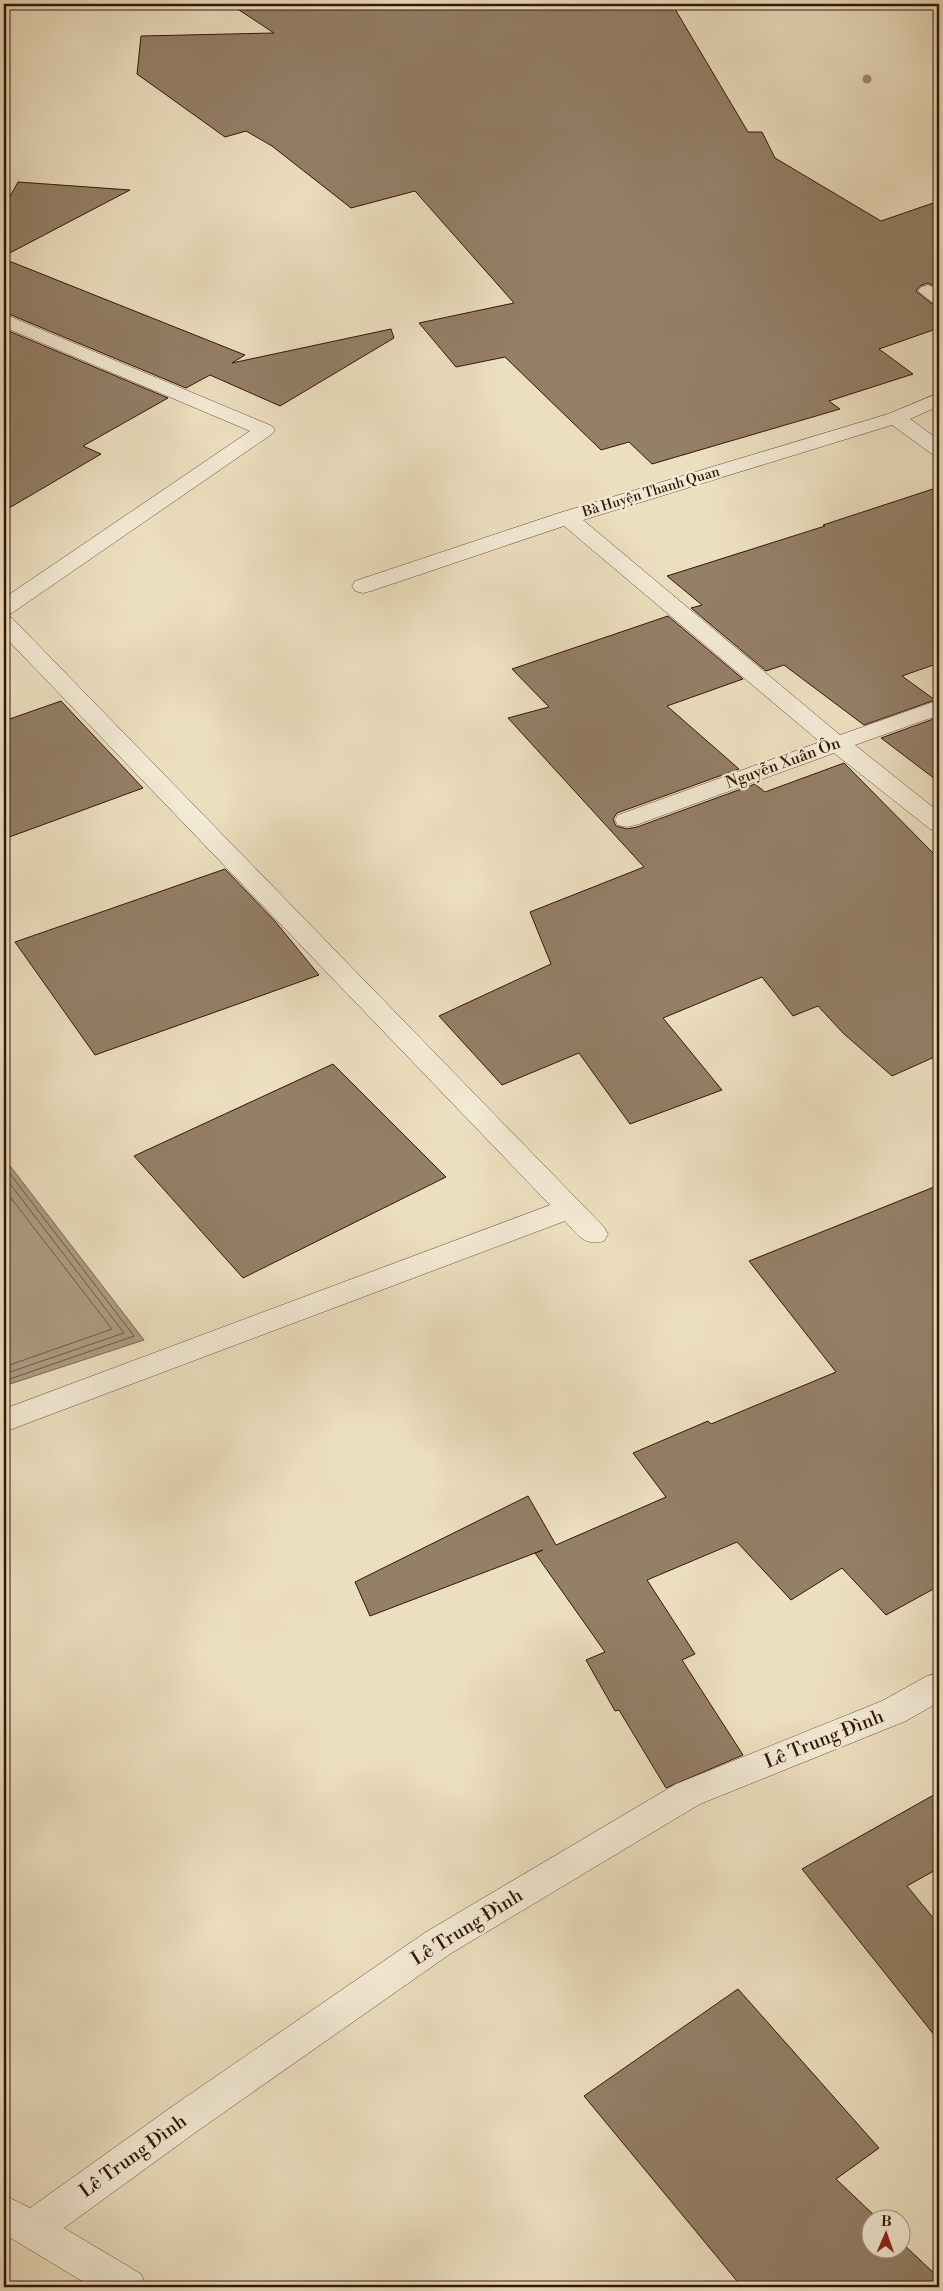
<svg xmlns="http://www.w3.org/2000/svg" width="943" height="2291" font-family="'Libre Bodoni',serif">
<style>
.water{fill:#ad9b81;stroke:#7d6651}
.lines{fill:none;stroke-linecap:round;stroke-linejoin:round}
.shore{stroke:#705844;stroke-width:1}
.building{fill:#947f67;stroke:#341608}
.lane-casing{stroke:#624836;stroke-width:1}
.street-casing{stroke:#624836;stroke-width:1}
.secondary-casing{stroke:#341608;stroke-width:1}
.lane{fill:#f3ead5;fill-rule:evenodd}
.street{fill:#f3ead5;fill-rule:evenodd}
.secondary{fill:#f3ead5;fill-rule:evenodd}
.tree{fill:#a08c74}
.labels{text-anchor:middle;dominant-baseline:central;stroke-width:5;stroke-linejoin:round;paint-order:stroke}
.far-street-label{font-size:14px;fill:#341608;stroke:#f3ead5}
.street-label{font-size:16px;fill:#341608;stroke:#f3ead5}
.near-street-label{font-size:19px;fill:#341608;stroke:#f3ead5}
</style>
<rect width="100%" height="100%" fill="#ecdfbf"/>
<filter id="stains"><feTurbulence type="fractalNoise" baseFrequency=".004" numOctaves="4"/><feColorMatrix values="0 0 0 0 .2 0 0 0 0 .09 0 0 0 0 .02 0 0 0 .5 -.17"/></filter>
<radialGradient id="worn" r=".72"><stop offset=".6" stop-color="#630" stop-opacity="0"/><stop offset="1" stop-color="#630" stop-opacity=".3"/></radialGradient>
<path class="water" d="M4,1158l140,182 -140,46z"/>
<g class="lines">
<path class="shore" d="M4,1166l130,170 -130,45
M4,1176l120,157 -120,41
M4,1189l108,140 -108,38"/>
</g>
<path class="building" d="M230,4h442l76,128h14l13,26 106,63 58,-20v87l-12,-5 -7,3 -4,5 15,12 8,3v22l-60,21 34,25 -84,27 11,8 -188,55 -23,-22 -28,8 -96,-93 -49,10 -37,-44 95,-20 -99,-112 -64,17 -79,-62 -26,-15 -21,6 -88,-63 4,-38 133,-3z
M18,182l112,8 -126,66v-49z
M4,259l241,96 -13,8 159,-34 3,9 -114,68 -70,-31 -24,13 -182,-76z
M4,329l164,69 -85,48 18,8 -97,57z
M939,487v176l-37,13 33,24 -71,25 -80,-60 -18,6 -75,-63 11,-3 -35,-29 158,-50 -2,-1z
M668,616l75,63 -76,27 72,63 -122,44 -4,6 3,7 11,3 10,-2 118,-43 10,8 79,-29 95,96v196l-47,21 -49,-43 -25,-27 -25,10 -31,-39 -99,41 59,72 -92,34 -51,-71 -77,32 -63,-69 112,-52 -21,-52 114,-45 -136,-149 41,-11 -37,-38z
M61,701l82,87 -139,51v-118z
M939,717v65l-58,-44z
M225,869l49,51 45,55 -224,80 -80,-113z
M333,1064l113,113 -203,101 -109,-122z
M939,1185v401l-53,29 -44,-47 -51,32 -54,-58 -90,38 48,74 -13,6 61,95 -77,33 -47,-78 -4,1 -29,-51 19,-8 -70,-99 8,-3 -173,66 -15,-34 173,-86 28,49 110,-48 -33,-44 75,-32 3,3 125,-52 -87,-111z
M939,1792v76l-32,18 32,39v116l-137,-172z
M738,1989l141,159 -43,31 41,39h-7v30h30v-7l39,37v9h-197l-158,-191z"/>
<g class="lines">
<defs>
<path id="lane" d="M4,314l268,112 3,4 -3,4 -260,179 -8,2v-17l246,-167 -246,-104z
M4,616l8,2 592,609 4,7 -4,7c-19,6 -27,-7 -39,-20l-561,211v-23l546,-204 -546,-569z"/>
<path id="street" d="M928,285l11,5v14l-7,-2 -14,-11 3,-4z
M939,393v13l-29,13 29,21v16l-7,-2 -40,-29 -309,95 257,215 99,-35v15l-84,30 84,67v19l-9,-2 -96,-76 -198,72 -9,2 -9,-2 -3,-5 3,-5 202,-73 -256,-216 -193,65 -8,2 -8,-2 -3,-5 3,-5 204,-68 329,-99z
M939,1673v29l-33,19 -206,83 -250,150 -254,178 -132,96 77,46 5,13h-54l-88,-53v-39l26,13 140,-100 256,-176 250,-148 206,-83 45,-25z"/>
<path id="secondary" d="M4,4h11l-2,3 -9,3z"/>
</defs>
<use href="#lane" class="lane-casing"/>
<use href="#street" class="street-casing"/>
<use href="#secondary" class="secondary-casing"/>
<use href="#lane" class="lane"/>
<use href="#street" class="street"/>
<use href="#secondary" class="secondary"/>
</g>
<circle class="tree" cx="867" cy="79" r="4.5"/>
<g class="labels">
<g class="far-street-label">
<text transform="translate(651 492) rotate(-17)">Bà Huyện Thanh Quan</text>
</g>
<g class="street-label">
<text transform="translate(783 763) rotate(-20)">Nguyễn Xuân Ôn</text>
</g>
<g class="near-street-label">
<text transform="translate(824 1739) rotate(-22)">Lê Trung Đình</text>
<text transform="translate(467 1927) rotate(-32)">Lê Trung Đình</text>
<text transform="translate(133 2156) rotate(-36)">Lê Trung Đình</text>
</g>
</g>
<rect width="943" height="2291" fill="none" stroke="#ecdfbf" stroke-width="20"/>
<rect x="5" y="5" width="933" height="2281" fill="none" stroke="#341608" stroke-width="2.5"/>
<rect x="10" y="10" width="923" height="2271" fill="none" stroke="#341608"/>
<g transform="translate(886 2234) rotate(2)"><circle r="24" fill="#f3ead5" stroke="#a79583"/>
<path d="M0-4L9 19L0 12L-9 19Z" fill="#8f2418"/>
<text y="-8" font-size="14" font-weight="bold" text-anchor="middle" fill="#341608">B</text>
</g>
<rect width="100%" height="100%" filter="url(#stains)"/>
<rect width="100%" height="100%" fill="url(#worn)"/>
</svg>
